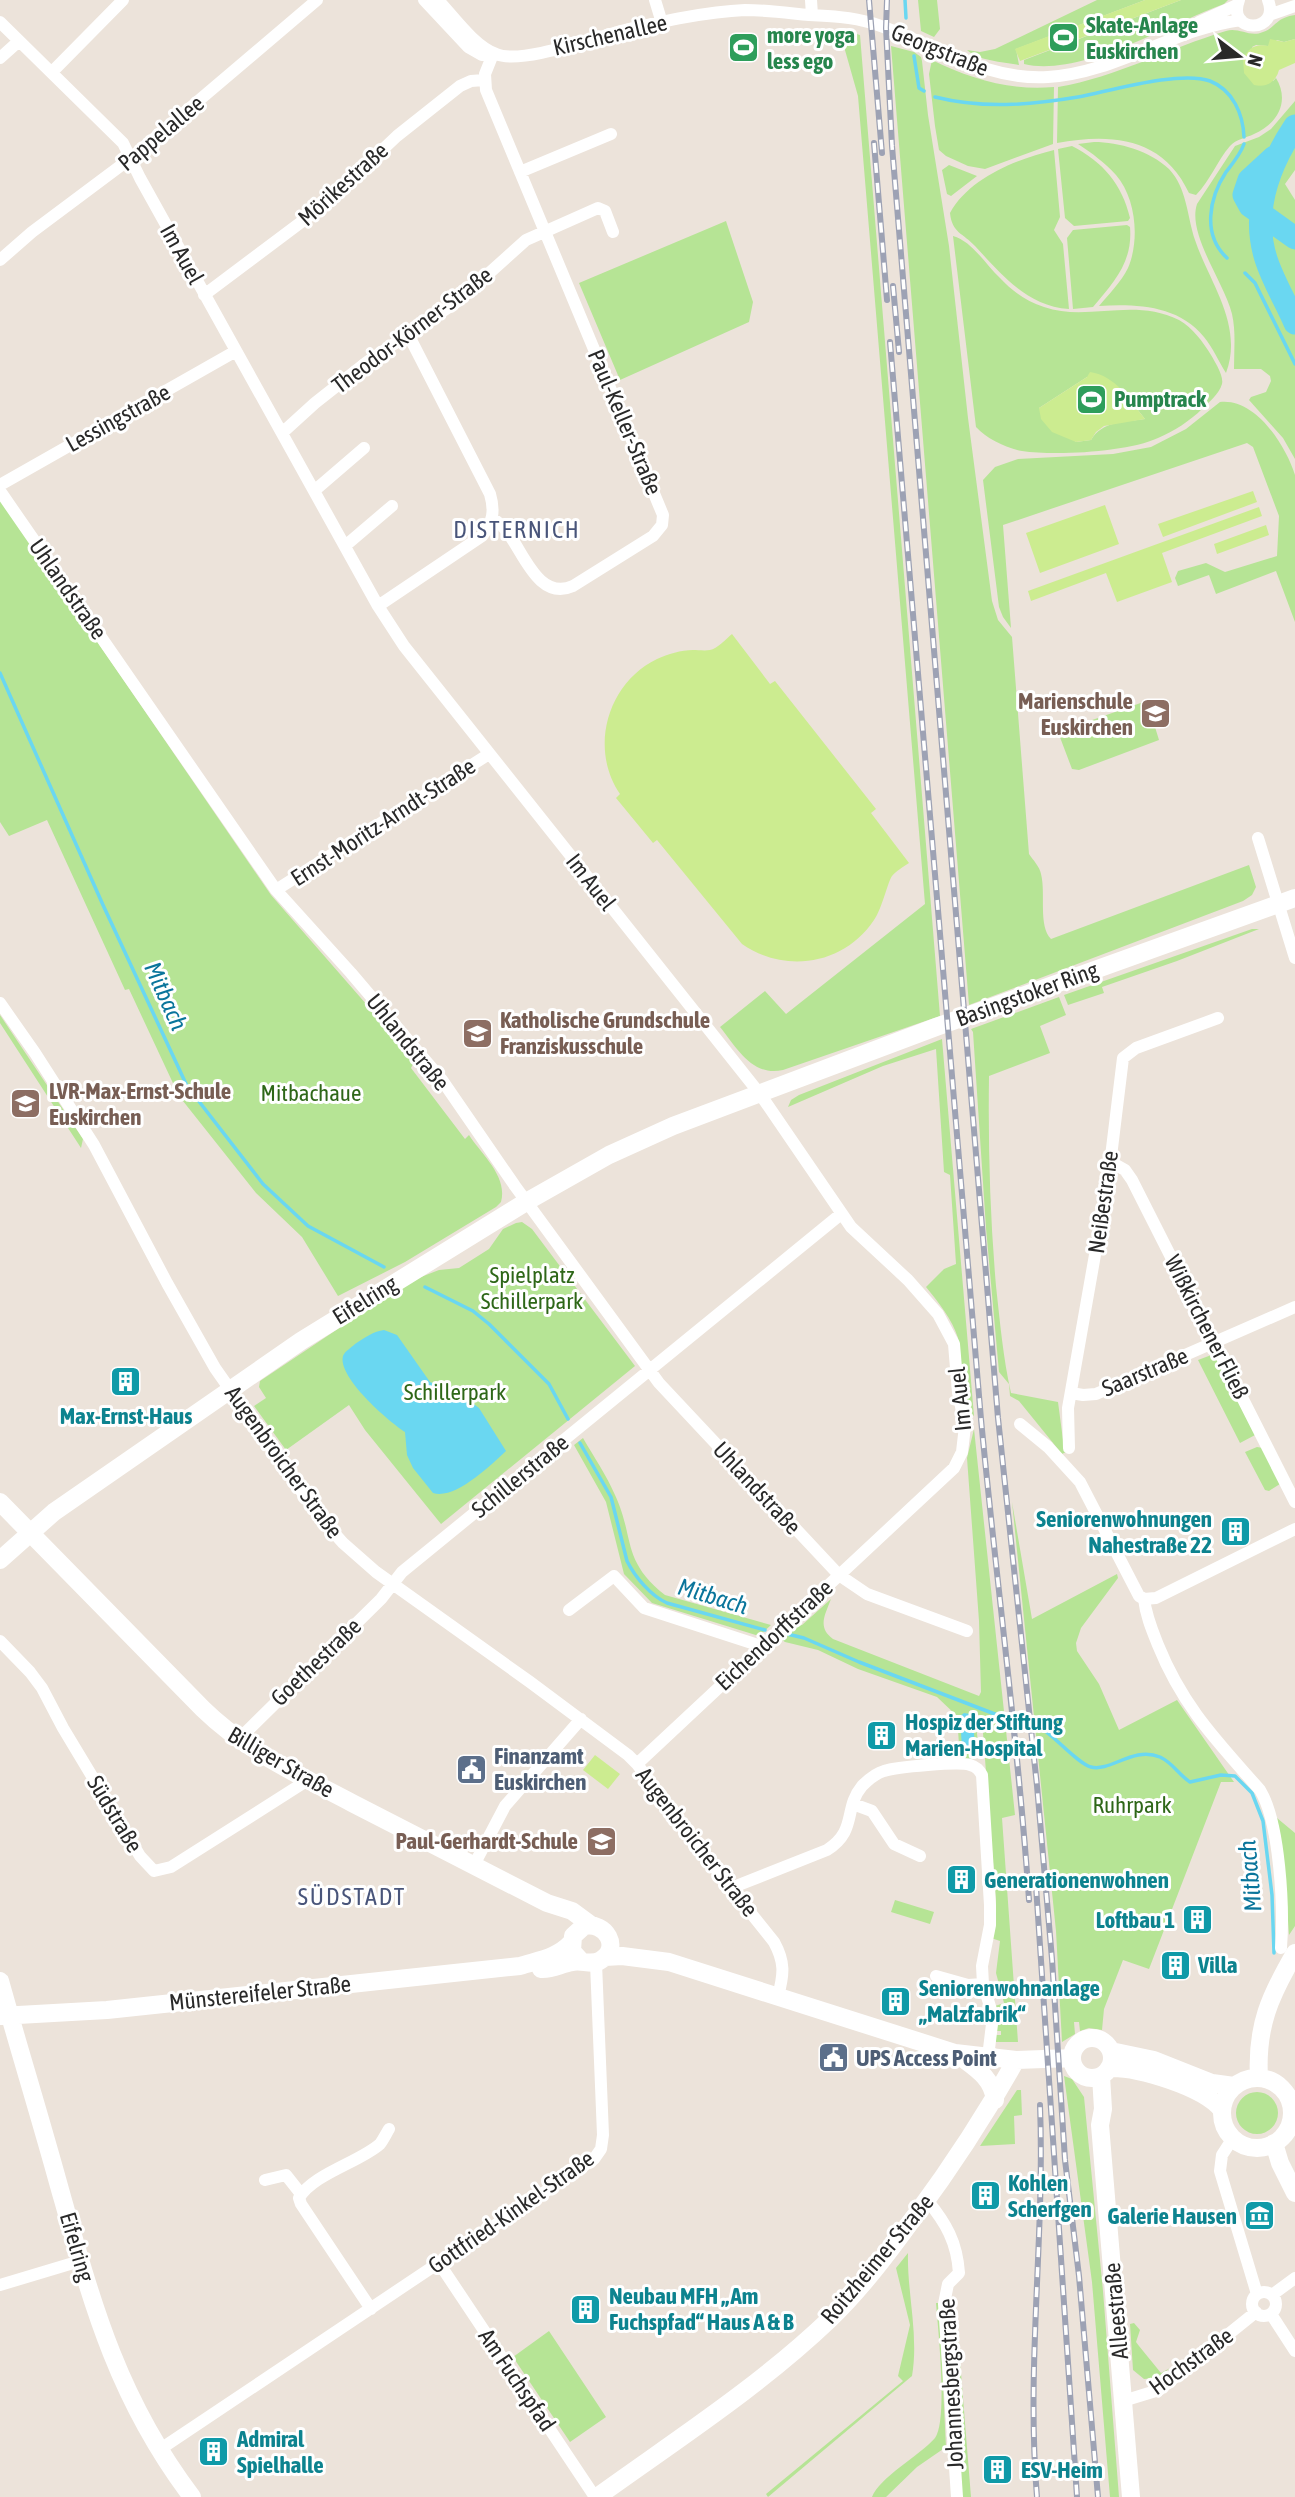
<svg xmlns="http://www.w3.org/2000/svg" width="1295" height="2497" font-family="'Asap Condensed',sans-serif">
<style>
.green{fill:#b6e495;fill-rule:evenodd}
.pitch{fill:#ccec90}
.water{fill:#6ad7f1}
.lines{fill:none;stroke-linecap:round;stroke-linejoin:round}
.stream{stroke:#6ad7f1;stroke-width:3.5}
.river{stroke:#6ad7f1;stroke-width:23}
.street{stroke:#fff;stroke-width:12}
.secondary{stroke:#fff;stroke-width:18}
.rail-casing{stroke:#9da2b4;stroke-width:6}
.rail{stroke:#fff;stroke-width:3.5;stroke-dasharray:10;stroke-linecap:butt}
.labels{text-anchor:middle;dominant-baseline:central;stroke-width:6;stroke-linejoin:round;paint-order:stroke}
.leisure-label{font-size:23px;font-weight:bold;fill:#27864d;stroke:#fff;text-anchor:start}
.street-label{font-size:23px;fill:#292929;stroke:#fff}
.education-label{font-size:23px;font-weight:bold;fill:#785e54;stroke:#fff;text-anchor:end}
.park-label{font-size:23px;fill:#2e6718;stroke:#fff}
.culture-label{font-size:23px;font-weight:bold;fill:#0d838f;stroke:#fff;text-anchor:start}
.service-label{font-size:23px;font-weight:bold;fill:#4e5e75;stroke:#fff;text-anchor:start}
.neighbourhood-label{font-size:24px;letter-spacing:2px;fill:#49557a;stroke:#fff}
.water-label{font-size:24px;font-style:italic;fill:#0a759b;stroke:#fff}
</style>
<rect width="100%" height="100%" fill="#ece3da"/>
<path class="green" d="M918,0h19l3,29 -6,8 -13,-6z
M1097,0h48l-129,49 3,16c-16,-3 -40,-4 -52,-15l13,2 15,-3z
M1181,0h47l-4,4c-53,19 -144,74 -200,60v-4z
M1295,15v24l-11,3 -7,-2 -9,6 -12,-1 -4,2 21,34 3,-3c14,23 2,46 -22,56 -8,4 -18,5 -24,12 -13,15 -20,35 -34,49l-7,-2c-26,-56 -78,-60 -132,-50l1,-56c59,-10 111,-39 168,-56 13,-4 24,7 37,1 14,-5 12,-14 32,-17z
M839,29l21,6 80,981 -157,54c-31,7 -46,-22 -63,-43l45,-36 21,23 139,-110 -67,-808z
M891,46l23,6 7,5 1,4 6,54 21,131 19,172 24,183 6,19 14,17 17,217c4,6 11,13 12,20 5,19 -3,52 10,65l198,-74 7,22 -4,8 -9,6 -274,104z
M932,60c39,19 78,31 122,27l-1,57 -68,25 -17,-3 -22,-10 -7,-6 -4,-24 -6,-52z
M1295,101v69l-10,14 10,16v259l-12,-21 -34,-38 2,-3 15,-5 5,-11 -1,-5 -9,-7h-27c0,-19 2,-37 -2,-55 -8,-32 -45,-80 -35,-110l38,-58 24,-9 12,-8z
M1094,142c25,0 56,9 75,27 18,19 18,47 26,71 14,42 49,85 31,133 -7,-11 -13,-25 -22,-36 -26,-32 -68,-33 -105,-31 10,-12 22,-24 29,-38 12,-28 8,-70 -12,-93 -11,-12 -24,-22 -38,-31z
M1072,146c31,16 50,38 58,72l-2,3 -54,5 -9,-8 -7,-69z
M1054,150l6,67 -6,13 9,14 6,65c-42,-3 -67,-34 -94,-63 -12,-13 -23,-13 -25,-33 19,-35 67,-54 104,-63z
M949,165l28,11 -26,20 -4,-2 -5,-24z
M726,221l27,81 -4,20 -129,58 -41,-97z
M1127,225l3,2c3,35 -16,55 -37,80l-20,2 -6,-71 6,-8z
M953,236c19,5 33,29 47,42 12,13 27,24 44,29 43,15 89,-10 135,13 14,8 24,22 32,35 4,7 13,21 11,29 -3,10 -13,18 -20,25 -12,12 -28,22 -44,29 -30,14 -102,18 -136,13 -16,-3 -35,-12 -46,-24zM1087,377l35,13 23,29c-20,3 -43,2 -54,21l-15,2 -37,-34z
M1220,402c36,-4 66,44 75,73v147l-19,-51 -60,23 -7,-19 -31,11 -3,-8 3,-7 28,-8 19,9 52,-16 2,-40 -26,-69 -6,-4 -244,82 8,103 -8,-11 -4,-10 -16,-127 12,-13 23,-8 95,-5 38,-7 35,-18z
M0,500l271,395 144,165 -4,8 54,71 4,-4c12,19 39,41 32,67l-5,5 -91,55 -67,34 -36,-59 -46,-44 -77,-97 -50,-107 -4,1 -78,-170 -38,16 -9,-14z
M1152,699l9,26 -6,2 4,13 -80,30 -7,-1 -14,-37z
M1252,929h7l-82,32 -75,26 2,6 -36,12 -4,-10z
M1059,997l7,18 -26,11 10,27 -61,23c-1,71 1,140 7,210 4,36 7,71 15,107l47,9 5,38 5,11 -6,3 -43,-53 -9,-5 -1,-12 -10,-12 -13,-144 -13,-196 -2,-3z
M0,1015l83,124 -2,9 -81,-125z
M942,1039l32,377c-16,-9 -11,-59 -16,-78 -6,-19 -19,-35 -32,-51l18,-18 12,-5 -6,-89 -6,-3 -8,-123 -53,17 -95,41 3,-7 8,-5z
M522,1222l10,7 103,137 -194,158 -76,-94 -16,-25 -63,45 -32,-44 12,-8 -7,-11 1,-6 148,-99 31,-12 20,-2 30,-19 14,-20 13,-6z
M1214,1354l43,80 -17,9 -42,-83z
M974,1429l41,386 -13,3 16,224h-22v-7h5v-4h-4l-2,-25 9,-3 -8,-30 4,-32 -9,-3 4,-15 1,-22 -13,-168 4,-16 -12,-3 4,39 -5,5 -14,1 -3,-43 -20,-19 -79,-28 -40,-19 -33,-8 -7,-5 13,-11 11,-1 29,-26c-6,16 -14,28 2,40l146,57 2,-4 -2,-71 -12,-163z
M583,1438c11,19 24,38 32,57 20,43 6,65 50,100l106,30 -12,11 -107,-33 -28,-29 -18,-72 -32,-57z
M1257,1447l6,1 17,36 -11,7 -4,-1 -20,-38z
M1012,1502l20,117 85,-45 1,4 -37,50 -5,15 1,8 22,33 20,46 58,-30 57,82h-13l-72,187 -26,-9 -19,49 -2,21 -13,-2 -9,3 -1,-9h-5l1,12 -13,8 -6,-111z
M1277,1818l18,15v93l-6,9 -5,-72z
M895,1900l39,12 -4,12 -39,-12z
M1064,2076l8,3 12,18 19,194 16,206h-9l-18,-215z
M1017,2090h4l1,25 -8,1 1,28 -35,2z
M1236 2113a21 21 0 1 1 42 0a21 21 0 1 1-42 0Z
M908,2253c-1,41 11,82 4,123l-144,121 -2,-3 137,-113 -5,-5 12,-51 -14,-57z
M950,2297l5,2 16,198h-10l-13,-199z
M936,2303h3l7,144 -29,20 -31,30h-14c7,-19 48,-42 63,-59 13,-17 3,-110 1,-135z
M1134,2323l6,7 -4,12 3,4 22,27 9,-5 -13,10 -13,1 -11,-9 -3,-46z
M549,2331l57,86 -36,25 -57,-85z"/>
<path class="pitch" d="M1145,0h36l-161,61 -5,-12z
M1270,39l14,3 11,-3v24l-16,7c-3,12 -13,18 -25,15l-10,-12 -1,-14c5,-11 13,-16 25,-13z
M1090,372c26,4 39,27 55,47l-41,7 -8,6 -5,8 -15,2 -24,-10 -11,-13 -2,-11 48,-31z
M1253,491l4,11 -94,35 -5,-13z
M1105,505l14,39 -79,29 -14,-40z
M1259,507l3,9 -100,37 10,29 -55,20 -11,-29 -75,28 -3,-10z
M1266,525l3,10 -52,19 -3,-10z
M732,634l38,50 5,-3 101,128 -5,4 38,50c-6,4 -13,8 -17,13 -4,5 -10,33 -18,44 -30,45 -89,54 -132,24l-85,-104 -4,3 -37,-45 4,-4c-31,-45 -13,-111 37,-135 11,-5 24,-9 36,-9 5,0 12,1 17,0 7,-1 16,-11 22,-16z
M595,1755l25,19 -12,15 -25,-19z"/>
<path class="water" d="M384,1330l13,5 33,47 32,13 17,13 27,43c-16,15 -51,49 -73,42l-20,-25 -6,-13 -2,-23c-16,-10 -68,-55 -62,-76 2,-5 8,-8 12,-12 9,-6 19,-13 29,-14z
M964,1713l6,1 3,4 2,30 -2,6h-9l-2,-6 -2,-32z"/>
<g class="lines">
<path class="stream" d="M905,0l1,18
M914,56l5,32 5,3
M935,97c48,12 95,8 143,0 32,-6 102,-27 132,-16 23,9 33,33 34,56
M1227,258c-25,-23 -18,-60 -1,-86 7,-9 14,-17 18,-28
M1245,273l10,10 40,81
M0,673l103,232 84,181 76,98 45,42 76,41
M425,1287l48,24 16,13 60,60 19,35
M580,1443l31,54 16,64c8,16 24,35 40,42l98,27
M783,1633l21,5 55,24 141,54
M1038,1726c16,9 40,38 53,41 20,5 42,-21 69,-10 13,6 19,18 30,25l31,-7 14,1 17,17 11,28 9,74 2,58"/>
<path class="river" d="M1295,126c-26,39 -44,86 -29,133 7,22 20,43 29,64
M1274,157l-25,23 -5,15 6,11 45,32"/>
<path class="street" d="M424,0l44,47 14,8 11,-1
M438,0c16,17 36,46 58,54 25,11 100,-17 129,-24 39,-9 80,-18 120,-20 22,0 43,3 64,5 21,1 42,2 63,8 60,19 110,58 176,54 68,-4 125,-48 193,-57
M655,0l7,23
M811,0l1,15
M1239,0c-13,35 42,33 29,0
M1269,15l26,-9
M0,22l123,121 17,35 238,428 26,40 356,448 91,133 57,53 30,34 16,30 4,48 7,34 -3,26 -8,16 -317,296
M1191,29l8,-7 38,-17
M0,58l19,-17
M52,72l71,-72
M520,172l91,-38
M0,260l32,-28 99,-74 186,-158
M204,295l120,-90 73,-69 63,-50 11,-5 13,-1
M282,433l33,-30 52,-41 91,-61 68,-61 72,-32 7,3 8,21
M0,485l236,-134
M0,491l276,399 75,83 91,107 73,106 144,197 180,192 28,19 100,37
M314,491l50,-43
M492,518c6,4 12,9 16,15 16,21 31,68 65,53l80,-50 9,-11 1,-10 -177,-425 -1,-16 8,-20
M345,546l47,-40
M378,606l104,-70c11,-14 13,-25 8,-42l-81,-158
M1258,838l37,120
M276,890l213,-136
M0,1003l35,50 59,92 73,138 48,85 103,147 25,28 33,29 154,110 98,73 9,9 69,93 68,85c11,20 10,32 4,54
M1109,1161l16,9 7,10 163,322
M1071,1393l12,2 13,-1 199,-87
M1020,1424l28,23 32,35 59,114 5,3
M1069,1448l-1,-40 40,-227 15,-123 13,-10 82,-30
M1144,1599c2,17 8,31 14,46 25,62 59,96 102,145 20,33 24,118 21,158
M1144,1599l12,-1 139,-69
M569,1610l45,-34 30,32 117,38
M0,1641l30,31 12,16 21,40 77,128 14,15 17,-4 137,-87
M238,1740l143,-141 21,-27 439,-358
M853,1804l19,7 22,33 26,12
M474,1865l31,-59 76,-87
M731,1888l96,-38c31,-20 16,-41 35,-64 6,-6 14,-13 22,-15 12,-4 76,-10 86,-6 7,2 9,5 12,10l8,130v20l-8,41 1,18 10,32 -5,41
M936,1976l32,9 15,-1
M1291,2104l4,-3
M1233,2138l-11,17 -2,16 37,123
M265,2180l21,-5 15,19
M927,2200c19,23 30,42 32,73l-11,11 -4,20 13,193
M439,2263l156,234
M0,2285l80,-24
M1252 2304a12 12 0 1 1 24 0a12 12 0 1 1-24 0Z
M1272,2295l23,-17
M371,2309l-70,-105 -2,-6c14,-24 61,-36 81,-54 3,-4 6,-10 9,-15
M1271,2314l24,37
M1123,2401l36,-11 97,-78
M159,2450l435,-291 7,-10 2,-14 -7,-172"/>
<path class="secondary" d="M0,1502l203,207c43,42 96,66 149,94 65,33 130,67 195,100l25,8 19,14
M0,1560l54,-48 247,-171 225,-139 83,-47 64,-29 263,-99 359,-129
M605,1957l17,-1 47,6 286,91 61,7 56,-2
M541,1969c12,1 21,-6 32,-7 10,-2 19,4 28,-2 20,-12 5,-39 -17,-34l-11,10 -1,15 9,10
M0,1981c19,68 40,136 59,205 33,117 58,212 133,311
M0,2016l107,-6 413,-44c19,-6 37,-8 51,-23
M1072 2058a20 20 0 1 1 40 0a20 20 0 1 1-40 0Z
M1111,2051l43,9 58,23 22,3
M958,2055c17,13 34,22 37,45
M1109,2068c29,-1 95,19 113,42
M1101,2076l2,33 -3,16 31,372
M1259,2078c-3,-52 11,-82 36,-125
M1222 2113a35 35 0 1 1 70 0a35 35 0 1 1-70 0Z
M1274,2143l6,20 15,30
M597,2497c79,-57 163,-111 233,-178 32,-31 59,-67 85,-103 37,-50 71,-102 101,-156"/>
<defs>
<path id="rail" d="M869,0l13,153
M887,0l-1,28 6,118 106,1272 39,368 15,173 13,201 14,116 19,221
M874,143l13,157
M893,286l6,66
M890,342l91,1077c15,160 37,320 48,481
M1036,1886l41,611
M1037,2497c-11,-131 8,-261 3,-392"/>
</defs>
<use href="#rail" class="rail-casing"/>
<use href="#rail" class="rail"/>
</g>
<defs>
<symbol id="stadium-square" viewBox="-11 -11 22 22"><rect x="-9" y="-9" width="18" height="18" rx="4" fill="#2e9e5b" stroke="#fff"/><path d="M0-5a6.5 5 0 1 0 0 10a6.5 5 0 1 0 0-10ZM-3.5-1.8h7v3.6h-7Z" fill="#fff"/></symbol>
<symbol id="school-square" viewBox="-11 -11 22 22"><rect x="-9" y="-9" width="18" height="18" rx="4" fill="#8d6e63" stroke="#fff"/><path d="M0-5L7-2L0 1L-7-2ZM-4 1L0 2.5L4 1V4Q0 6-4 4Z" fill="#fff"/></symbol>
<symbol id="building-square" viewBox="-11 -11 22 22"><rect x="-9" y="-9" width="18" height="18" rx="4" fill="#0f9aa8" stroke="#fff"/><path d="M-4-6H4V6H1V3H-1V6H-4ZM-2.5-4.3h1.7v1.8h-1.7ZM.8-4.3h1.7v1.8H.8ZM-2.5-1h1.7V.8h-1.7ZM.8-1h1.7V.8H.8Z" fill="#fff"/></symbol>
<symbol id="civic-square" viewBox="-11 -11 22 22"><rect x="-9" y="-9" width="18" height="18" rx="4" fill="#5c6f8a" stroke="#fff"/><path d="M-.6-6.5H3V-4.5H.6V-3L4-1V1h2V6H-6V1h2V-1L-.6-3ZM-1.2 2.5V6h2.4V2.5Z" fill="#fff"/></symbol>
<symbol id="museum-square" viewBox="-11 -11 22 22"><rect x="-9" y="-9" width="18" height="18" rx="4" fill="#0f9aa8" stroke="#fff"/><path d="M0-6L6-3V-2H-6V-3ZM-5-1h2V3h-2ZM-1-1h2V3h-2ZM3-1h2V3H3ZM-6 4H6V6H-6Z" fill="#fff"/></symbol>
</defs>
<g fill-rule="evenodd">
<use href="#stadium-square" x="1046" y="20" width="35" height="35"/>
<use href="#stadium-square" x="726" y="30" width="35" height="35"/>
<use href="#stadium-square" x="1074" y="382" width="35" height="35"/>
<use href="#school-square" x="1138" y="696" width="35" height="35"/>
<use href="#school-square" x="460" y="1016" width="35" height="35"/>
<use href="#school-square" x="8" y="1086" width="35" height="35"/>
<use href="#building-square" x="108" y="1364" width="35" height="35"/>
<use href="#building-square" x="1218" y="1514" width="35" height="35"/>
<use href="#building-square" x="864" y="1718" width="35" height="35"/>
<use href="#civic-square" x="454" y="1752" width="35" height="35"/>
<use href="#school-square" x="584" y="1824" width="35" height="35"/>
<use href="#building-square" x="944" y="1862" width="35" height="35"/>
<use href="#building-square" x="1180" y="1902" width="35" height="35"/>
<use href="#building-square" x="1158" y="1948" width="35" height="35"/>
<use href="#building-square" x="878" y="1984" width="35" height="35"/>
<use href="#civic-square" x="816" y="2040" width="35" height="35"/>
<use href="#building-square" x="968" y="2178" width="35" height="35"/>
<use href="#museum-square" x="1242" y="2198" width="35" height="35"/>
<use href="#building-square" x="568" y="2292" width="35" height="35"/>
<use href="#building-square" x="196" y="2434" width="35" height="35"/>
<use href="#building-square" x="980" y="2452" width="35" height="35"/>
</g>
<g class="labels">
<g class="leisure-label">
<text x="1086" y="25">Skate-Anlage<tspan x="1086" dy="26">Euskirchen</tspan></text>
<text x="767" y="35">more yoga<tspan x="767" dy="26">less ego</tspan></text>
<text x="1114" y="399">Pumptrack</text>
</g>
<g class="street-label">
<text transform="translate(610 35) rotate(-13)">Kirschenallee</text>
<text transform="translate(940 50) rotate(22)">Georgstraße</text>
<text transform="translate(161 133) rotate(-40)">Pappelallee</text>
<text transform="translate(343 184) rotate(-42)">Mörikestraße</text>
<text transform="translate(182 254) rotate(61)">Im Auel</text>
<text transform="translate(412 330) rotate(-37)">Theodor-Körner-Straße</text>
<text transform="translate(118 418) rotate(-29)">Lessingstraße</text>
<text transform="translate(625 422) rotate(67)">Paul-Keller-Straße</text>
<text transform="translate(68 589) rotate(55)">Uhlandstraße</text>
<text transform="translate(383 822) rotate(-33)">Ernst-Moritz-Arndt-Straße</text>
<text transform="translate(591 882) rotate(52)">Im Auel</text>
<text transform="translate(1027 994) rotate(-20)">Basingstoker Ring</text>
<text transform="translate(408 1042) rotate(51)">Uhlandstraße</text>
<text transform="translate(1103 1202) rotate(-82)">Neißestraße</text>
<text transform="translate(365 1300) rotate(-32)">Eifelring</text>
<text transform="translate(1207 1327) rotate(63)">Wißkirchener Fließ</text>
<text transform="translate(1145 1372) rotate(-23)">Saarstraße</text>
<text transform="translate(960 1399) rotate(-96)">Im Auel</text>
<text transform="translate(284 1462) rotate(54)">Augenbroicher Straße</text>
<text transform="translate(520 1476) rotate(-39)">Schillerstraße</text>
<text transform="translate(757 1488) rotate(47)">Uhlandstraße</text>
<text transform="translate(774 1635) rotate(-43)">Eichendorffstraße</text>
<text transform="translate(316 1662) rotate(-44)">Goethestraße</text>
<text transform="translate(281 1762) rotate(30)">Billiger Straße</text>
<text transform="translate(115 1814) rotate(59)">Südstraße</text>
<text transform="translate(697 1842) rotate(52)">Augenbroicher Straße</text>
<text transform="translate(260 1993) rotate(-6)">Münstereifeler Straße</text>
<text transform="translate(511 2212) rotate(-35)">Gottfried-Kinkel-Straße</text>
<text transform="translate(77 2247) rotate(74)">Eifelring</text>
<text transform="translate(877 2259) rotate(-50)">Roitzheimer Straße</text>
<text transform="translate(1116 2311) rotate(-95)">Alleestraße</text>
<text transform="translate(1191 2361) rotate(-36)">Hochstraße</text>
<text transform="translate(517 2380) rotate(56)">Am Fuchspfad</text>
<text transform="translate(951 2384) rotate(-93)">Johannesbergstraße</text>
</g>
<g class="education-label">
<text x="1133" y="701">Marienschule<tspan x="1133" dy="26">Euskirchen</tspan></text>
<text x="500" y="1020" text-anchor="start">Katholische Grundschule<tspan x="500" dy="26">Franziskusschule</tspan></text>
<text x="49" y="1091" text-anchor="start">LVR-Max-Ernst-Schule<tspan x="49" dy="26">Euskirchen</tspan></text>
<text x="578" y="1841">Paul-Gerhardt-Schule</text>
</g>
<g class="park-label">
<text x="311" y="1093">Mitbachaue</text>
<text x="532" y="1275">Spielplatz<tspan x="532" dy="26">Schillerpark</tspan></text>
<text x="455" y="1392">Schillerpark</text>
<text x="1132" y="1805">Ruhrpark</text>
</g>
<g class="culture-label">
<text x="126" y="1416" text-anchor="middle">Max-Ernst-Haus</text>
<text x="1212" y="1519" text-anchor="end">Seniorenwohnungen<tspan x="1212" dy="26">Nahestraße 22</tspan></text>
<text x="905" y="1722">Hospiz der Stiftung<tspan x="905" dy="26">Marien-Hospital</tspan></text>
<text x="984" y="1880">Generationenwohnen</text>
<text x="1175" y="1920" text-anchor="end">Loftbau 1</text>
<text x="1198" y="1965">Villa</text>
<text x="919" y="1988">Seniorenwohnanlage<tspan x="919" dy="26">„Malzfabrik“</tspan></text>
<text x="1008" y="2183">Kohlen<tspan x="1008" dy="26">Scherfgen</tspan></text>
<text x="1237" y="2216" text-anchor="end">Galerie Hausen</text>
<text x="609" y="2296">Neubau MFH „Am<tspan x="609" dy="26">Fuchspfad“ Haus A &amp; B</tspan></text>
<text x="237" y="2439">Admiral<tspan x="237" dy="26">Spielhalle</tspan></text>
<text x="1021" y="2470">ESV-Heim</text>
</g>
<g class="service-label">
<text x="494" y="1756">Finanzamt<tspan x="494" dy="26">Euskirchen</tspan></text>
<text x="856" y="2058">UPS Access Point</text>
</g>
<g class="neighbourhood-label">
<text x="517" y="529">DISTERNICH</text>
<text x="352" y="1896">SÜDSTADT</text>
</g>
<g class="water-label">
<text transform="translate(166 996) rotate(66)">Mitbach</text>
<text transform="translate(713 1596) rotate(17)">Mitbach</text>
<text transform="translate(1250 1876) rotate(-95)">Mitbach</text>
</g>
</g>
<g transform="translate(1239 56) rotate(106)" stroke="#ffffff" stroke-width="5" paint-order="stroke">
<path d="M0-5L12 26L0 18L-12 26Z" fill="#292929"/>
<text y="-10" font-size="19" font-weight="bold" text-anchor="middle" fill="#292929">N</text>
</g>
</svg>
